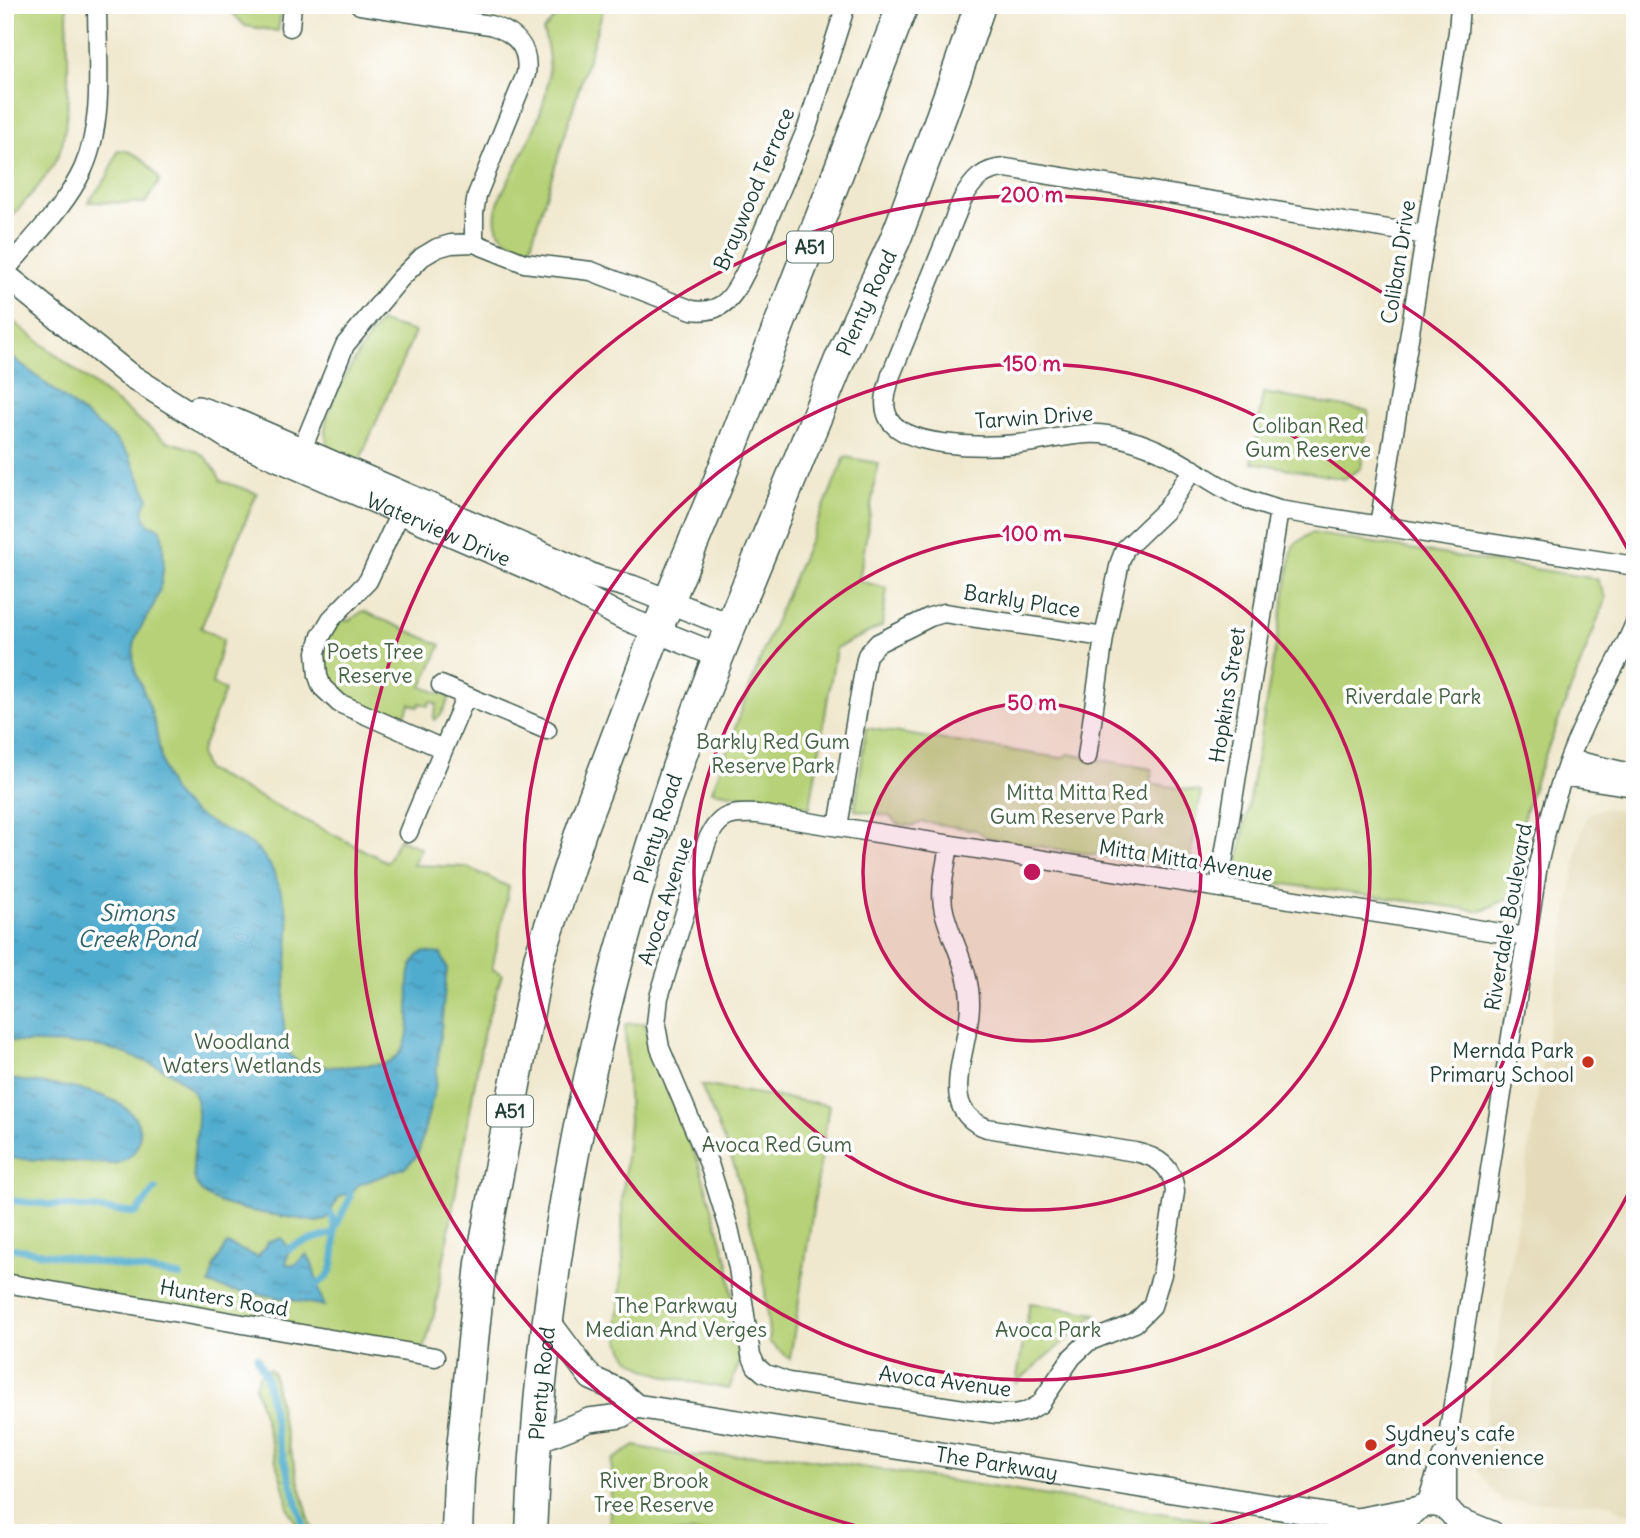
<svg xmlns="http://www.w3.org/2000/svg" width="1640" height="1538" font-family="Delius,sans-serif">
<style>
.built{fill:#e5dbba}
.wetland{fill:url(#wetland-marsh);stroke:#6a8756;stroke-width:2}
.green{fill:#b6d177;stroke:#6a8756;stroke-width:2}
.water{fill:url(#water-ripples);stroke:#387481;stroke-width:2}
.lines{fill:none;stroke-linecap:round;stroke-linejoin:round}
.stream{stroke:#50acce;stroke-width:7}
.minor-casing{stroke:#3e574b;stroke-width:21}
.tertiary-casing{stroke:#3e574b;stroke-width:26}
.trunk-casing{stroke:#3e574b;stroke-width:33}
.minor{stroke:#fff;stroke-width:18}
.tertiary{stroke:#fff;stroke-width:23}
.trunk{stroke:#fff;stroke-width:30}
.ring{fill:none;stroke:#c2185b;stroke-width:3.5}
.poi-dot{fill:#c8321e;stroke:#fff;stroke-width:2.5}
.labels{text-anchor:middle;dominant-baseline:central;stroke-width:7;stroke-linejoin:round;paint-order:stroke}
.shield{fill:#fff;stroke:#627771;stroke-width:2}
.shield-label{font-size:19px;font-weight:bold;fill:#1f3d34}
.street-label{font-size:21px;fill:#1f3d34;stroke:#fff}
.park-label{font-size:21px;fill:#456245;stroke:#fff}
.poi-label{font-size:21px;fill:#1f3d34;stroke:#fff;text-anchor:end}
.water-label{font-size:23px;font-style:italic;fill:#30646a;stroke:#fff}
.centre{fill:#c2185b;stroke:#fff;stroke-width:3.5}
.ring-label{font-size:21px;text-anchor:middle;font-weight:bold;fill:#c2185b;stroke:#fff;stroke-width:7;stroke-linejoin:round;paint-order:stroke}
</style>
<defs>
<pattern id="wetland-marsh" width="20" height="14" patternUnits="userSpaceOnUse" patternTransform="scale(1.75)"><rect width="20" height="14" fill="#b6d177"/><path d="M1 5h8M5 5V1M11 12h8M15 12V8" fill="none" stroke="#9cb468"/></pattern>
<pattern id="water-ripples" width="26" height="14" patternUnits="userSpaceOnUse" patternTransform="scale(1.75)"><rect width="26" height="14" fill="#50acce"/><path d="M2 4q2-2 4 0t4 0M15 11q2-2 4 0t4 0" fill="none" stroke="#428da8"/></pattern>
</defs>
<rect width="100%" height="100%" fill="#fff"/>
<filter id="ink" filterUnits="userSpaceOnUse"><feTurbulence type="fractalNoise" baseFrequency=".0143" numOctaves="2"/><feDisplacementMap in="SourceGraphic" scale="14" xChannelSelector="R" yChannelSelector="G"/><feConvolveMatrix kernelMatrix="1 2 1 2 8 2 1 2 1" color-interpolation-filters="sRGB"/></filter>
<filter id="wash" filterUnits="userSpaceOnUse"><feTurbulence type="fractalNoise" baseFrequency=".00686" numOctaves="4" result="noise"/><feDisplacementMap in="SourceGraphic" scale="28" xChannelSelector="R" yChannelSelector="G"/><feGaussianBlur stdDeviation="1.57" result="paint"/><feColorMatrix in="noise" values="0 0 0 0 0 0 0 0 0 0 0 0 0 0 0 0 0 1.4 0 .05"/><feComposite in="paint" operator="in"/></filter>
<g filter="url(#wash)">
<rect width="100%" height="100%" fill="#f0e8ce"/>
<path class="built" d="M1606,808l29,5v699l-12,1 -14,-10 -107,-1 -25,-32 102,-631 8,-25z"/>
<path class="wetland" d="M269,1369l4,4 8,44 32,116h-13c-4,-14 -14,-22 -14,-36l-31,-111 4,-11z"/>
<path class="green" d="M5,5h62c0,39 6,117 -9,151 -13,26 -34,46 -53,68z
M225,5h57l-4,26 -33,-5z
M566,5l38,2 -74,241c-13,-3 -31,-8 -34,-24 -3,-18 8,-35 16,-50 23,-44 49,-93 31,-143z
M118,150c20,0 31,15 42,30l-15,23 -57,-1 20,-26z
M5,315l161,126c30,8 42,11 55,40l36,12 -56,135 22,11 -11,45 13,6 -25,64 6,16 181,92 12,-23 22,9 -8,17 54,2 42,20 -17,82 10,5 -18,56 -49,280 -12,44 -418,-72z
M380,322l35,10 -56,130 -27,-10c-3,-7 -7,-13 -7,-21 0,-29 38,-85 55,-109z
M1263,393l106,18 -8,57 -17,11 -92,-17z
M845,457l33,6 -19,118 28,7 -5,38 -46,22 -26,159 -98,-16 55,-150z
M1311,533l286,46 9,19 -70,181 -11,33 -14,85 -29,14 -234,-32 -10,-14 55,-319z
M363,611l78,34 -19,42 28,10 -9,18 -7,5 -1,-2 4,-14 -7,-3 -2,5 -8,-3 -2,4 -8,-3 -8,17 -63,-27 -15,-20 -2,-17 5,-18 14,-18 9,-1z
M866,728l195,30 8,-4 83,15 -2,14 51,9 -12,77 -198,-30 -16,-9 -51,-8 -12,4 -14,-2 -9,-8 -34,-6z
M645,1023l4,24 50,117 29,98 12,99 -11,28 -61,-12 -22,-8 -16,-10 -7,-10 -4,-11 -2,-12 6,-63 -1,-59 7,-84 -4,-96z
M701,1085l128,20 -39,254 -20,-16 -7,-73 -28,-103z
M1030,1303l66,11 -80,69z
M635,1446l49,10 99,-1 507,78h-681l3,-73z"/>
<path class="water" d="M5,351l109,87 15,17 20,43c-7,8 -7,17 0,26l12,5c4,24 5,50 -6,73 -11,25 -25,31 -21,63 1,8 6,17 9,25 5,11 9,23 12,35 5,21 6,48 18,67 5,7 15,17 23,22 30,20 62,22 78,59 6,15 13,34 15,51 2,30 -16,116 5,135 15,13 70,6 90,5 49,-19 5,-93 39,-112l18,2 6,14 -12,121 -16,61 -4,8 -9,9 -48,18 -5,6 -14,6 -13,23 -10,2c-29,-6 -78,-10 -104,-23 -42,-21 2,-79 -21,-109 -4,-6 -14,-13 -20,-17 -7,-5 -16,-7 -24,-11 -15,-5 -30,-13 -46,-15 -31,-6 -64,-1 -96,-7v-114l5,-7 -5,-9z
M5,1078c36,7 99,8 125,34 20,20 7,49 -18,52l-107,-6z
M282,1238l7,11 -3,15 9,1 12,-11c11,16 8,35 18,52l-60,-11 -33,-4 -23,-7 6,-19 12,-21 31,13 10,-15z"/>
<g class="lines">
<path class="stream" d="M5,1200l131,13 19,-24
M336,1226l14,-28v-6
M5,1247l175,29
M289,1249l6,-4 39,-12
M316,1285c4,-3 11,-7 13,-11 7,-11 8,-50 2,-60
M257,1357l9,20 11,59 29,97"/>
</g>
</g>
<g filter="url(#ink)">
<g class="lines">
<defs>
<path id="minor" d="M360,5l130,20c24,7 40,21 36,49l-49,121 -3,18v30
M290,27l2,-22
M1426,235l-420,-67c-23,1 -33,12 -44,32l-71,175c-3,12 -8,24 -5,36 8,39 102,36 132,33 23,-2 46,-9 69,-10 14,-1 29,2 42,6 39,10 70,35 105,54 14,7 30,11 45,16l356,56
M5,271c26,-32 60,-63 78,-102 22,-49 14,-111 14,-164
M302,449l43,-104 55,-66 22,-22 15,-9 14,-4 23,-1 50,20 67,8 101,39c33,5 43,-17 56,-43l59,-139 39,-123
M400,513l-32,68 -37,38 -10,17 -5,16 2,24 4,11 17,16 104,46
M1379,526l79,-494 2,-27
M441,685l106,45
M1087,757l17,-120
M1570,759l65,15
M1563,776l72,11
M838,827l27,-163 2,-9 11,-12 52,-26 14,-4 160,24 16,-75 5,-13 41,-39 27,-41
M408,833l58,-137
M949,845c-3,22 -11,48 -4,70 8,29 25,56 25,87 1,30 -16,69 -11,96 3,16 14,25 28,30l148,24c24,5 38,15 40,40l-13,82 -10,32 -17,17 -47,19 -16,15 -32,47 -12,7 -13,3h-19l-208,-32 -24,-9 -8,-7 -5,-11 -13,-87 -9,-40 -20,-64 -49,-116 -4,-23 3,-28 48,-156c12,-27 23,-28 51,-27l768,123
M1219,888l60,-378
M5,1283l430,74
M1426,1505l16,-49
M1447,1510v-67l91,-578c11,-50 26,-99 48,-145 16,-32 35,-63 49,-97"/>
<g id="tertiary">
<path id="s1" d="M5,275l123,99 101,64 309,134 84,45 97,39"/>
<path d="M198,408l36,12 362,157 36,10 99,39"/>
<path id="s2" d="M546,1318l45,60 27,12 18,16 721,114 58,-11"/>
<path d="M536,1441l53,-21 32,-4 15,-10"/>
<path d="M1455,1518l37,15"/>
<path d="M1402,1533c6,-37 54,-38 57,0"/>
</g>
<g id="trunk">
<path d="M457,1533l2,-55 22,-215 58,-304 43,-131 74,-196 60,-144 187,-483"/>
<path id="s3" d="M531,1533c11,-312 82,-619 200,-908 37,-89 73,-179 110,-268 17,-39 36,-78 54,-117 11,-27 20,-55 31,-83 19,-50 37,-100 54,-152"/>
</g>
</defs>
<use href="#minor" class="minor-casing"/>
<use href="#tertiary" class="tertiary-casing"/>
<use href="#trunk" class="trunk-casing"/>
<use href="#minor" class="minor"/>
<use href="#tertiary" class="tertiary"/>
<use href="#trunk" class="trunk"/>
</g>
</g>
<circle cx="1032" cy="872" r="169" fill="#c2185b" fill-opacity=".12"/>
<g class="ring">
<circle cx="1032" cy="872" r="169"/>
<circle cx="1032" cy="872" r="338"/>
<circle cx="1032" cy="872" r="508"/>
<path d="M1633 1185A677 677 0 0 1 1184 1532M880 1532A677 677 0 1 1 1633 559"/>
</g>
<g class="poi-dot">
<circle cx="1588" cy="1062" r="7"/>
<circle cx="1371" cy="1445" r="7"/>
</g>
<g class="labels">
<g class="shield">
<rect x="787" y="231.5" width="46" height="31" rx="5"/>
<rect x="487" y="1095.5" width="46" height="31" rx="5"/>
</g>
<g class="shield-label">
<text x="810" y="247">A51</text>
<text x="510" y="1111">A51</text>
</g>
<g class="street-label">
<text transform="translate(754 189) rotate(-67)">Braywood Terrace</text>
<text transform="translate(1398 262) rotate(-81)">Coliban Drive</text>
<text stroke="none"><textPath href="#s3" startOffset="1284">Plenty Road</textPath></text>
<text transform="translate(1034 417) rotate(-4)">Tarwin Drive</text>
<text stroke="none"><textPath href="#s1" startOffset="506">Waterview Drive</textPath></text>
<text transform="translate(1022 601) rotate(9)">Barkly Place</text>
<text transform="translate(1227 695) rotate(-81)">Hopkins Street</text>
<text stroke="none"><textPath href="#s3" startOffset="718">Plenty Road</textPath></text>
<text transform="translate(1186 860) rotate(9)">Mitta Mitta Avenue</text>
<text transform="translate(665 901) rotate(-72)">Avoca Avenue</text>
<text transform="translate(1508 917) rotate(-80)">Riverdale Boulevard</text>
<text transform="translate(224 1298) rotate(10)">Hunters Road</text>
<text transform="translate(945 1381) rotate(7)">Avoca Avenue</text>
<text stroke="none"><textPath href="#s3" startOffset="150">Plenty Road</textPath></text>
<text stroke="none"><textPath href="#s2" startOffset="494">The Parkway</textPath></text>
</g>
<g class="park-label">
<text x="1308" y="425">Coliban Red<tspan x="1308" dy="24">Gum Reserve</tspan></text>
<text x="375" y="651">Poets Tree<tspan x="375" dy="24">Reserve</tspan></text>
<text x="1413" y="696">Riverdale Park</text>
<text x="773" y="741">Barkly Red Gum<tspan x="773" dy="24">Reserve Park</tspan></text>
<text x="1077" y="792">Mitta Mitta Red<tspan x="1077" dy="24">Gum Reserve Park</tspan></text>
<text x="242" y="1041">Woodland<tspan x="242" dy="24">Waters Wetlands</tspan></text>
<text x="777" y="1144">Avoca Red Gum</text>
<text x="676" y="1305">The Parkway<tspan x="676" dy="24">Median And Verges</tspan></text>
<text x="1048" y="1329">Avoca Park</text>
<text x="654" y="1480">River Brook<tspan x="654" dy="24">Tree Reserve</tspan></text>
</g>
<g class="poi-label">
<text x="1574" y="1050">Mernda Park<tspan x="1574" dy="24">Primary School</tspan></text>
<text x="1385" y="1433" text-anchor="start">Sydney's cafe<tspan x="1385" dy="24">and convenience</tspan></text>
</g>
<g class="water-label">
<text x="137" y="912">Simons<tspan x="137" dy="26">Creek Pond</tspan></text>
</g>
</g>
<circle cx="1032" cy="872" r="10" class="centre"/>
<g class="ring-label">
<text x="1032" y="202">200 m</text>
<text x="1032" y="371">150 m</text>
<text x="1032" y="541">100 m</text>
<text x="1032" y="710">50 m</text>
</g>
<rect width="1640" height="1538" fill="none" stroke="#fff" stroke-width="28"/>
</svg>
